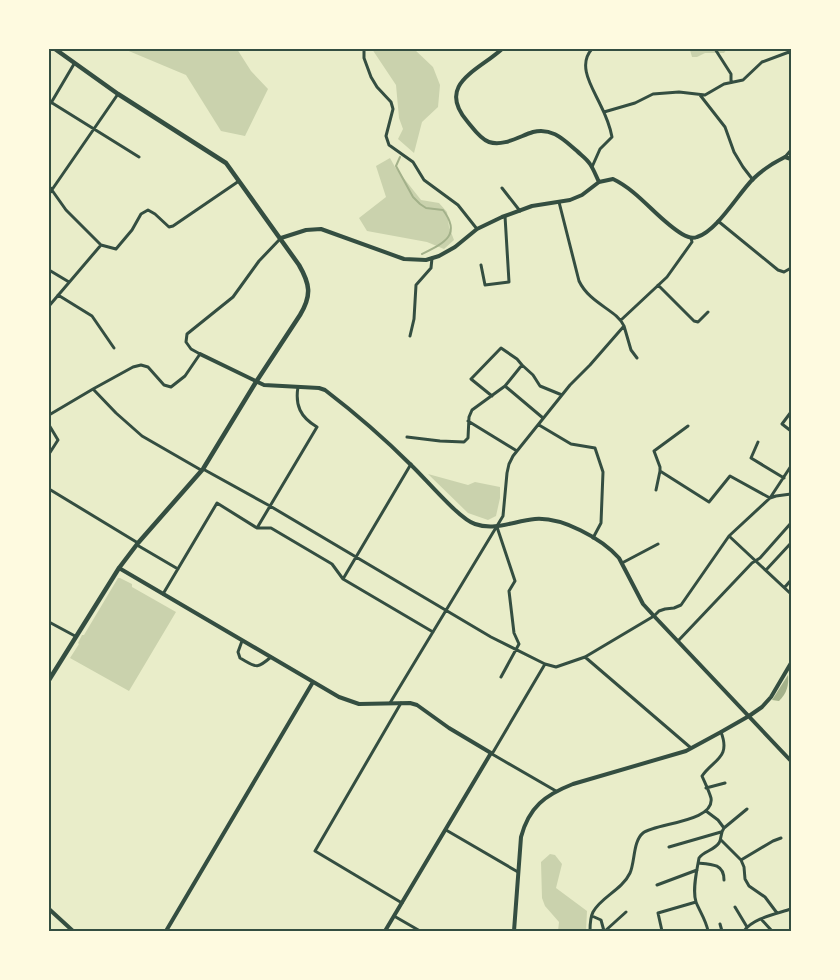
<svg xmlns="http://www.w3.org/2000/svg" width="840" height="980" font-family="'IBM Plex Sans',sans-serif">
<style>
.green{fill:#cad2ad}
.water{fill:#a3b18a}
.lines{fill:none;stroke-linecap:round;stroke-linejoin:round}
.stream{stroke:#a3b18a;stroke-width:2}
.minor{stroke:#344e41;stroke-width:3}
.tertiary{stroke:#344e41;stroke-width:4}
.secondary{stroke:#344e41;stroke-width:4.5}
.neatline{fill:none;stroke:#344e41;stroke-width:2}
</style>
<rect width="100%" height="100%" fill="#e9edc9"/>
<path class="green" d="M124,49h113l14,22 17,18 -23,47 -24,-5 -35,-56z
M372,49h42l19,18 7,18 -2,22 -16,15 -8,31 -16,-14 5,-10 -4,-11 -3,-33z
M692,49h35l-3,4h-19l-8,4h-5l-2,-7z
M390,158l5,9 26,33 18,3 8,9 2,15 5,13 -10,9 -17,-7 -60,-11 -8,-13 27,-21 -10,-31z
M428,474l40,11 7,-3 25,5v11l-4,18 -8,4 -20,-7z
M118,578h2l12,6v3l44,25 -47,79 -59,-33 9,-14 -1,-1 4,-8h2z
M550,854l5,1 7,9 -6,24 31,23 -1,20h-28l1,-9 -14,-16 -3,-8 -1,-36z"/>
<path class="water" d="M788,675c1,10 -1,18 -9,26l-7,-1z"/>
<g class="lines">
<path class="stream" d="M400,157l-4,9 17,31 7,7 6,4 17,2c19,25 1,33 -21,44"/>
<path class="minor" d="M364,49v9l7,19 6,10 14,15 2,7 -7,27 3,9 24,17 11,18 34,25 19,24
M592,49c-15,16 0,38 8,55 5,10 10,22 12,33l-12,12 -8,18
M715,49l16,25v8
M700,95l25,32 9,25 9,15 10,13
M49,101l90,56
M51,103l23,-39
M604,112l31,-9 18,-9 26,-2 26,3 19,-11 19,-4 19,-18 27,-10 2,3
M785,157l6,-7
M49,186l17,24 35,35 15,4 16,-19 9,-16 7,-4 7,4 14,13 4,-1 66,-45
M502,188l18,23
M49,194l69,-100
M718,221l60,49 6,2 7,-4
M481,265l4,20 24,-3 -4,-66
M49,270l20,12
M658,285l36,36 4,1 10,-10
M58,295l34,21 22,32
M49,306l52,-61
M621,320l46,-43 25,-35 -1,-4
M624,326l7,24 6,8
M410,336l4,-17 2,-34 15,-17 1,-10
M505,386l38,32
M93,389l23,24 26,23 59,34
M492,396l-21,-17 30,-31 16,11 5,6
M791,412l-9,12 9,7
M49,415l44,-26 40,-22 8,-2 7,2 16,18 7,2 14,-11 15,-22 -9,-5 -5,-7 1,-8 46,-37 26,-36 21,-22
M468,421l49,30
M49,425l9,15 -9,14
M539,425l32,19 24,4 8,24 -2,51 -8,15
M688,426l-34,25 6,16v4l49,31 21,-26 40,22 21,-32
M407,437l33,4 24,1 4,-4 1,-21 3,-7 33,-24 17,-21 11,10 7,11 22,9
M758,442l-7,16 33,20
M203,469l67,37 221,131 54,27 11,3 29,-10 69,-41 5,-5 6,-2 9,-1 7,-3 48,-69 41,-38 6,-2 15,-2
M49,489l89,54
M656,490l4,-19
M497,527l18,54 -6,10 5,42 5,11 -18,33
M257,528l60,-101c-17,-10 -22,-22 -19,-40
M729,536l62,58
M137,545l41,24
M622,563l36,-19
M766,570l25,-27
M343,579l68,-115
M785,587l6,-7
M163,594l54,-91 40,25h14l61,36 11,15 90,53
M49,622l26,14
M242,641l-4,11 2,6c16,9 16,12 31,-1
M678,641l74,-78 8,-5 31,-35
M585,657l106,91
M390,703l113,-187 4,-43 2,-9 4,-8 57,-71 20,-20 34,-39c-7,-16 -34,-22 -45,-45l-20,-79
M401,703l-86,148 87,52
M492,754l53,-90
M492,754l64,37
M706,788l19,-5
M706,811l12,9 6,8c-4,5 -2,10 -5,15 -6,8 -15,8 -20,15 -2,12 -7,32 -3,44 4,10 10,18 12,29
M724,828l23,-19
M446,830l72,42
M721,840l20,20 3,7 1,12 4,7 16,11 12,16
M669,847l52,-15
M741,860l32,-19 8,-3
M698,863c14,1 26,1 26,17
M657,885l40,-15
M735,907l12,20
M394,916l26,15
M592,916l9,4 3,11
M761,919l11,12
M720,924l2,7
M590,931c0,-6 0,-13 3,-19 8,-15 29,-22 37,-39 5,-11 3,-32 13,-40 13,-10 72,-11 68,-35 -2,-7 -6,-15 -9,-22 12,-17 29,-18 19,-44
M605,931l21,-19
M662,931l-4,-18 38,-11
M744,931c9,-13 32,-17 47,-22"/>
<path class="tertiary" d="M502,49c-24,22 -66,35 -35,72 6,7 13,18 22,21 14,5 31,-6 44,-10 19,-5 31,8 44,19 4,4 10,8 13,13 4,6 6,12 9,18
M281,238l25,-8 15,-1 83,30 22,1 13,-4 16,-9 22,-18 25,-12 30,-11 38,-6 12,-5 17,-13 14,-3c27,13 44,40 69,55 5,3 10,5 15,3 20,-6 41,-43 56,-58 9,-9 20,-16 32,-22l6,2
M200,354l64,31 55,3 6,2c30,23 59,48 86,75 14,13 48,54 64,59 20,7 39,-3 60,-5 27,-2 66,19 84,39l24,46 11,12 137,145
M119,568l220,129 20,7 51,-1 7,2 32,23 42,25 -106,178
M49,909l24,22
M166,931l147,-249
M514,931l7,-94c8,-30 24,-42 52,-53l113,-33 35,-19 28,-16 13,-9 9,-10 20,-34"/>
<path class="secondary" d="M49,680l70,-112 19,-25 65,-74 53,-87 44,-67c12,-20 10,-31 -1,-50l-73,-102 -108,-69 -63,-45"/>
</g>
<rect width="840" height="980" fill="none" stroke="#fefae0" stroke-width="100"/>
<rect x="50" y="50" width="740" height="880" class="neatline"/>
</svg>
